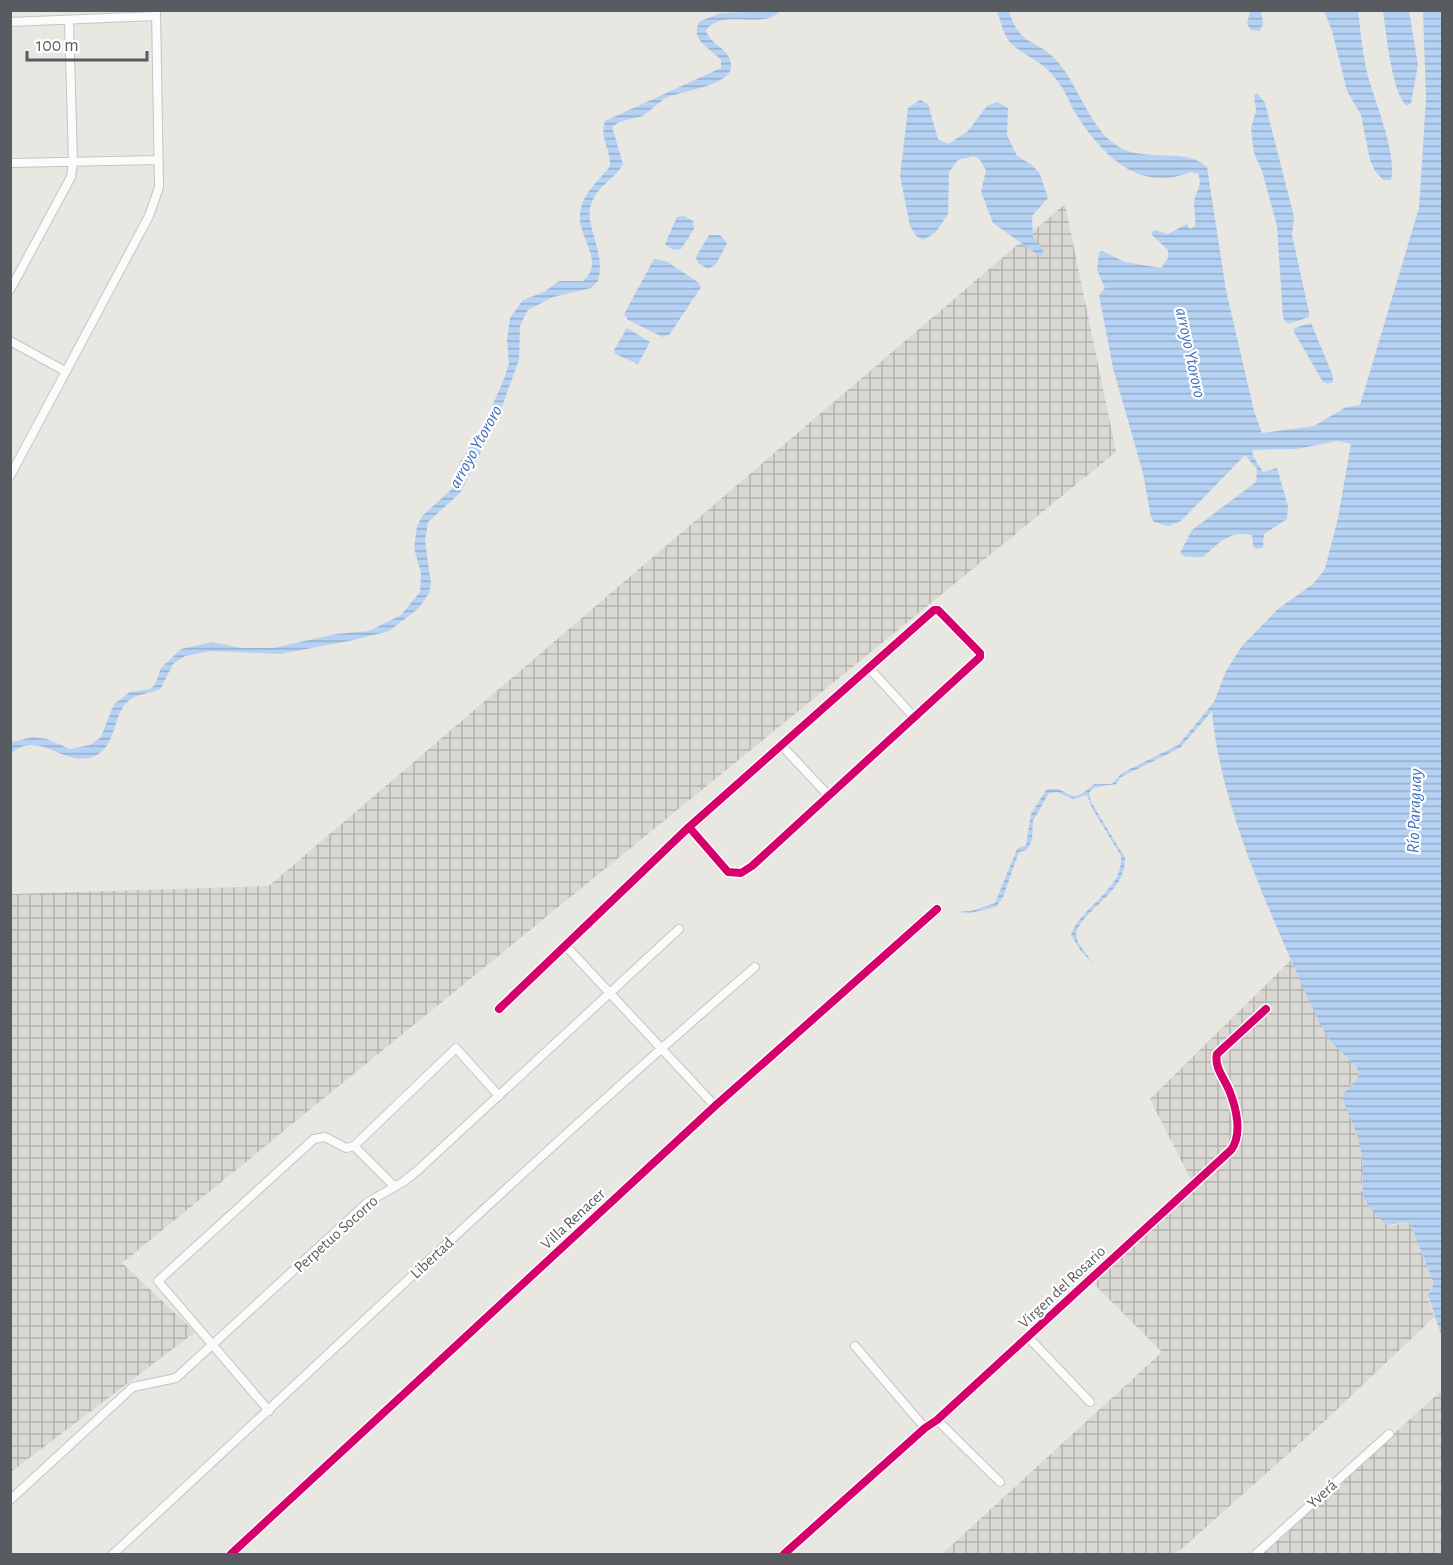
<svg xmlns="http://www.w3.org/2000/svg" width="1453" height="1565" font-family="'Alegreya Sans',sans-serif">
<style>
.industrial{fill:url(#industrial-grid)}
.water{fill:url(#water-rules)}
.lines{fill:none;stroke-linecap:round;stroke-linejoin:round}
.minor-casing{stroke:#c4c4c3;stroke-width:10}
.minor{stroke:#fcfbfb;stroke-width:8}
.cycleway-casing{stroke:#fff;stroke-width:11}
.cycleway{stroke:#d6006c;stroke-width:8}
.labels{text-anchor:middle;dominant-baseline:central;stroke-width:4.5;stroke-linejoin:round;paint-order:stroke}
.street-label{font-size:16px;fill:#585b60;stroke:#fff}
.water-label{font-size:18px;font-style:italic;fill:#4471bc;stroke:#fff}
</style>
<defs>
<pattern id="industrial-grid" width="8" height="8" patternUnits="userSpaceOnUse" patternTransform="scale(1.5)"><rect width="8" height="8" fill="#d9d8d3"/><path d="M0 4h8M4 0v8" fill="none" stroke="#b3b2af"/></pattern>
<pattern id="water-rules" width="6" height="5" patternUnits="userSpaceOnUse" patternTransform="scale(1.5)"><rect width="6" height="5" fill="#b5d2f4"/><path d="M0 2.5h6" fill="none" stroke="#96adc9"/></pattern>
</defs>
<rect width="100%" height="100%" fill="#e8e7e2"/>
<path class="industrial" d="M1065,204l51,248 -994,811 73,69 -184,140v-578l258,-8z
M1291,960l40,82 25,24 3,7 -2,6 -13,14 -1,6 17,45 3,26 -2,20 31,36 15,-4 4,3 23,59 -5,8 -1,7 6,18 -108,103 -150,134h-234l220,-202 -69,-69 101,-97 -44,-87z
M1442,1390v164h-180l34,-31z"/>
<path class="water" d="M780,11c-17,20 -57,-4 -74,19 3,15 25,18 25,36 1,19 -48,25 -63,31 -10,5 -17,14 -26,19 -10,4 -22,3 -30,11l11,37c-9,17 -27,21 -33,44 -4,19 16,46 8,73l-7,7 -38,9 -25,13 -3,5 -5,11 -1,34 -22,60 -37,73 -32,29 -3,19 6,43 -2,9 -10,15 -30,23 -35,9 -74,14 -69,-3 -26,5 -12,8 -12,24c-9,6 -22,5 -30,11 -22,15 -11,51 -42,59 -28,6 -52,-29 -78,-4v-12l22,-5 14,2 23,10 20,-4 11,-8 13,-33 16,-12 20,-3 5,-4 6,-17 20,-19 31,-7 30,6h31l63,-14 33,-3 32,-16 19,-23 1,-19 -7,-25 3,-22 6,-11 28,-25 9,-27 24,-38 20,-46 5,-16 -2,-23 3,-22 13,-18 21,-8 15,-11h24c23,-19 -6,-45 -3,-67 3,-22 18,-32 30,-48 1,-17 -11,-28 -5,-45l116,-53v-8c-10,-11 -33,-21 -21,-39l21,-8z
M997,11h12c11,37 28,27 49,51 23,27 33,72 65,87 25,12 64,-1 84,18l19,123 28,121 8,22 52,-7 32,-19 14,-2 59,-197 7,-109 -3,-88h19v1326l-14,-42 6,-11 -23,-59 -4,-3 -20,3c-40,-36 -17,-34 -27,-78 -3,-17 -12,-32 -17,-48l1,-6 13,-14 2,-6 -3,-7 -25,-24 -11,-18c-41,-91 -100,-213 -108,-313l-32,37 -59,29 -5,7 -23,4 -4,5 2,9 34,56c1,35 -41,50 -49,75l2,10 16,21 -13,-13 -10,-16c9,-28 53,-45 50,-79l-29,-48 -5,-13 -14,4 -16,-7 -8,1 -16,28 -1,19 -5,10 -8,2 -16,45 -7,10 -26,6 -13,-1 14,-1 24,-8 22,-54 9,-4 5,-31 15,-24c24,-7 20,21 48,-6h18l10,-11 56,-28 36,-43 12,-31 16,-25 36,-37 35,-25 12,-15 13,-51 13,-74 -13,-3 -42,8 -44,1 1,6 10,16 14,-4 11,38 -1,13 -23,15 -1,14 -7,1 -3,-3 -1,-11c-23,-5 -33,8 -49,22h-17l-6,-4 12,-23 64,-48 1,-13 -12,-14 -64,66 -13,5 -14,-4 -3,-5 -8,-44 -30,-105 -14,-73 6,-7 -8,-18 2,-17 3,-2 23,11 36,6 7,-10v-8l-17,-16 3,-4 14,4 19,-10 3,5 5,-3c1,-8 -1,-14 -1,-22 0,-12 10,-18 4,-30l-7,-2c-52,21 -88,-16 -115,-58 -7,-12 -12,-26 -21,-36 -13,-18 -36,-24 -46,-37 -6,-8 -9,-21 -12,-30z
M1250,11h11l2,13 -3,7 -9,-1 -4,-6z
M1324,11h34c3,23 5,47 11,69 8,26 28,76 22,100h-8l-8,-9 -5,-11 -9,-45 -14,-24 -15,-60z
M1383,11h26l9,54 -7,38 -4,3c-15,-11 -21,-75 -24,-95z
M1258,94l7,9 29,114 -2,18 17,77v5l-21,7 -5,-6 -6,-92 -15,-55 -8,-18 -3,-25 5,-17 -2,-16z
M920,100l8,4 10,35 10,5 19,-12 20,-26 10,-4 11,6 -1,27 10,21 15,9 8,9 8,24 -16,18 1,21 11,12 -3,8 -48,-34 -12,-31 5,-22 -6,-10 -6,-4 -16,4 -9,12 -1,42 -13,19 -12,7 -7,-4 -6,-10 -10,-50 8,-68z
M684,216l9,5 1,8 -13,20 -8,1 -8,-6 12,-27z
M709,235h11l7,8 -11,21 -8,5 -10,-6 -2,-6z
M654,259l12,2 33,22 2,4 -31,47 -7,3 -35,-17 -4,-6z
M1311,323l22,53v6l-5,2 -5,-2 -29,-50v-4z
M627,328l23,14 -12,22 -23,-10 -1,-4z"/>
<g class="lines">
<defs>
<path id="minor" d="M10,22l146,-6
M10,163l149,-3
M10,290l61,-113 2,-15 -4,-142
M10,341l55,30
M10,476l139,-260 10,-29 -3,-177
M869,668l45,49
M782,746l46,49
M565,945l150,161
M499,1009l190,-182 245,-217h4l42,43v4l-228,209 -11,7 -13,-1 -39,-45
M354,1146l40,40
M1028,1337l62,65
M855,1346l70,82
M269,1411l-111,-130 156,-142 11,-2 21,11 8,-2 102,-98 43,48
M937,1420l63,62
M10,1500l123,-113 43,-9 192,-176 35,-20 14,-11 262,-242
M113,1554c213,-196 422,-398 642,-587
M231,1554l484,-448 222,-197
M784,1554l141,-126 12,-8 294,-270c12,-16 5,-43 -2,-60 -5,-12 -15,-23 -12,-36l49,-45
M1256,1554l133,-120"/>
</defs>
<use href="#minor" class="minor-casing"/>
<use href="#minor" class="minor"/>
<defs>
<path id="cycleway" d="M499,1009l190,-182 245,-217h4l42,43v4l-228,209 -11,7 -13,-1 -39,-45
M231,1554l484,-448 222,-197
M784,1554l141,-126 12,-8 294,-270c12,-16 5,-43 -2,-60 -5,-12 -15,-23 -12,-36l49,-45"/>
</defs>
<use href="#cycleway" class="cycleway-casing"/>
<use href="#cycleway" class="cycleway"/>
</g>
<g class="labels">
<g class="street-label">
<text transform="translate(573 1219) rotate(-43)">Villa Renacer</text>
<text transform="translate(336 1234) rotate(-42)">Perpetuo Socorro</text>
<text transform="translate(432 1258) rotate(-43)">Libertad</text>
<text transform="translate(1062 1287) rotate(-43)">Virgen del Rosario</text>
<text transform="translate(1322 1494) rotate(-42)">Yverá</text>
</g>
<g class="water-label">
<text transform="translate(1190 353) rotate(78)">arroyo Ytororo</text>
<text transform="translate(476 447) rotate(-61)">arroyo Ytororo</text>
<text transform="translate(1415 811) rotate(-88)">Río Paraguay</text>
</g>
</g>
<rect width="1453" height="1565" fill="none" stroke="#585b60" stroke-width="24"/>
<path d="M27 51v9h120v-9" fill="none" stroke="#585b60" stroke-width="3"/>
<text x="36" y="51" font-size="18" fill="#585b60" stroke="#ffffff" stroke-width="4.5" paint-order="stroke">100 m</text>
</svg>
